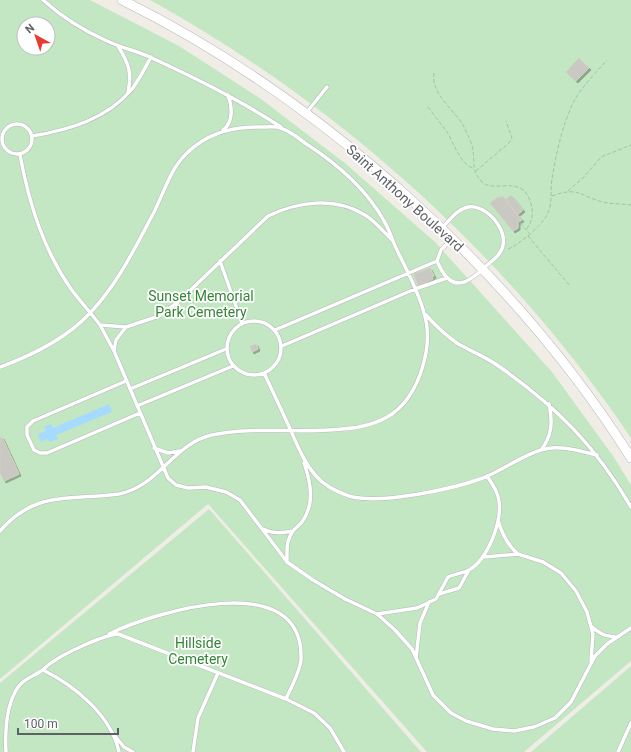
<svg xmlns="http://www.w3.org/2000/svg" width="631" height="752" font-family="Roboto,sans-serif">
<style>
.green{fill:#c3e7c2;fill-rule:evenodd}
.water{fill:#a6dafe}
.building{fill:#cac8c2;stroke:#d4cec4;filter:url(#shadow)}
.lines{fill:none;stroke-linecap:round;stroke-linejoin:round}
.service-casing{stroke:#b6b8bc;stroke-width:4.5}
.tertiary-casing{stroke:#b6b8bc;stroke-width:10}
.path{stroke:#9bc7a6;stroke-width:1;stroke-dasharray:4 2;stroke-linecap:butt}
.service{stroke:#fff;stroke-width:3.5}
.tertiary{stroke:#fff;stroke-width:9}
.labels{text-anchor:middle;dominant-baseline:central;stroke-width:3.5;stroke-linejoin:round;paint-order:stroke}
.street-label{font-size:14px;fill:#5d6166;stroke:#fff}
.park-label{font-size:14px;fill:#358437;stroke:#fff}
</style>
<defs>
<filter id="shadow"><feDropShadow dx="2" dy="2" stdDeviation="0" flood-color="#0004"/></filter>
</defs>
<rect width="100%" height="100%" fill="#efede5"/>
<path class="green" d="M0,0h90l89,46 82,53 85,65 89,78 117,130 61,84 18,29v176l-107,91h-97l-219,-248 -208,175zM24,24h24v24h-24z
M150,0h481v438c-121,-180 -291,-333 -481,-438z
M209,509l212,243h-421v-69z
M631,666v86h-100z"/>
<path class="water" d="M109,404l3,8 -56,23 2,4 -8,3 -2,-3 -7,3 -3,-8 8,-3 -2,-4 7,-3 2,4z"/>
<path class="building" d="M579,58l10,10 -13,13 -10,-9z
M511,195l12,15 -6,5 -12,-15z
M502,196l20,24 -4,2v6l-5,3 -23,-28 8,-6 1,1z
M430,268l4,8 -2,1 1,2 -15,6 -4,-11z
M256,344l2,5 -6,3 -2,-6z
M2,437l17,37 -15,7 -4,-9v-34z"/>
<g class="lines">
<defs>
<path id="service" d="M43,0c19,17 41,31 64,41 14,7 31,10 45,17 45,21 88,42 129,69
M118,46c11,18 14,26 10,47
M306,113l21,-26
M2 139a15 15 0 1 1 30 0a15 15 0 1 1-30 0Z
M223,130c11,-8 9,-24 5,-35
M32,136c37,-6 75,-17 100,-47 7,-9 13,-21 19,-32
M20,155c9,48 23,94 51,134 9,12 20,24 29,36l26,2 33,-11 18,-13 91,-87c29,-14 67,-20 97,-1 10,6 18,16 27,25
M442,228c6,-6 14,-18 23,-20 18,-7 42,19 38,37 -1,9 -10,15 -17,21 -21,21 -36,26 -49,-5l4,-11 10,-10
M220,261l22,62
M425,314c10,11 20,21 32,29 13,8 27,13 40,22 59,41 98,80 134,142
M227 348a27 27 0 1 1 54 0a27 27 0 1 1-54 0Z
M100,325l14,26 54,127 8,7 12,3 18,-1 20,5 14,8 47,62 26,18 32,19 32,15 18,16 17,19 21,46 18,18 15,8 27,8 21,2 20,-4 21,-9 16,-16 24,-46 12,-12 24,-16
M275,330l162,-69
M282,346l133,-57 32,-11
M114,351l2,-11 10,-13
M0,367c33,-12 66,-28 90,-54 27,-28 45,-65 63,-99 11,-21 17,-45 34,-61 21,-21 47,-27 76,-26 5,0 12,-1 17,1 9,2 18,10 25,15 31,20 61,45 79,78 5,8 8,18 12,27 10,21 22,42 28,65 10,32 -4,81 -32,101 -15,10 -33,14 -50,15 -43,5 -88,-3 -130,6 -38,8 -54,52 -93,59 -46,7 -83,-5 -119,37
M264,373c9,19 18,38 27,58 7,16 13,31 25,45 8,9 21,16 33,20 31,9 104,-7 134,-18 20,-8 38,-22 58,-28 18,-6 39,1 56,5
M126,381l-93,40 -6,6v8l7,15 6,3h7l93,-40
M130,389l96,-40
M137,406l96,-40
M154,448l14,5 12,-2
M541,450c11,-14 12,-28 8,-46
M498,520c4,14 9,25 20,34
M263,529c10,5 19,4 30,2
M484,557l34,-3 25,8 18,11 15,18 11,21 6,22 -2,27
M287,561c0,-11 -1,-21 6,-30 2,-3 6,-5 9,-9 13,-18 9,-39 2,-59
M439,594l20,-6 10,-18
M377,614l40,-6 19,-9 12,-22c7,-3 15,-4 21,-7 19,-11 33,-48 30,-69 -1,-9 -7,-18 -12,-25
M591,626c8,8 14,10 25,11
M109,634c45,-22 195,-68 192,25 0,10 -10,29 -15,40
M416,658l4,-35 9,-21
M43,670c32,16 68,45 76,82
M115,736l9,11 9,5
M6,752c-1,-20 0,-49 13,-66 5,-7 15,-10 22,-15 4,-2 6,-6 10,-8 12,-9 52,-28 67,-29l168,65 28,14 16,15 14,24
M193,752l5,-34 20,-45
M618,752l13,-29"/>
<path id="tertiary" d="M122,0c198,98 391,271 509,458"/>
</defs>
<use href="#service" class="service-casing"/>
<use href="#tertiary" class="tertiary-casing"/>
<path class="path" d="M434,73c-4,21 22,38 30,54 3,7 8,16 9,23 2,13 -2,19 8,31 12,14 42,-9 50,23 3,10 1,18 -5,26
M428,107c6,8 13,17 19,25 7,11 13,32 26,36
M476,171l33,-28 3,-5 -6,-17
M568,191l16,-14 17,-20 30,-12
M552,196c27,-10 27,0 51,6 9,2 19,2 28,3
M520,223l9,10
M528,236l42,50
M508,249c11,-4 34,-24 39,-34 6,-11 3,-23 5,-36 4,-24 10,-53 21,-76 8,-16 22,-29 34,-43"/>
<use href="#service" class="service"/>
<use href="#tertiary" class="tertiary"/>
</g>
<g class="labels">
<g class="street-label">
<text transform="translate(405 198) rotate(42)">Saint Anthony Boulevard</text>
</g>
<g class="park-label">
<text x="201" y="296">Sunset Memorial<tspan x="201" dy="16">Park Cemetery</tspan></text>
<text x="198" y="643">Hillside<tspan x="198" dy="16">Cemetery</tspan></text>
</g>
</g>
<g transform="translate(36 36) rotate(320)"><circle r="19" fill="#ffffff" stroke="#bec0c2"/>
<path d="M0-3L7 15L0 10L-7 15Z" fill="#e83c32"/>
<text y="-6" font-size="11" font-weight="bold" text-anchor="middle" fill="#5d6166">N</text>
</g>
<path d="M18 728v6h100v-6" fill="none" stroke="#5d6166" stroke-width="2"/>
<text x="24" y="728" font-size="12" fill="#5d6166" stroke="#ffffff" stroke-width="3" paint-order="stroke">100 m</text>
</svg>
